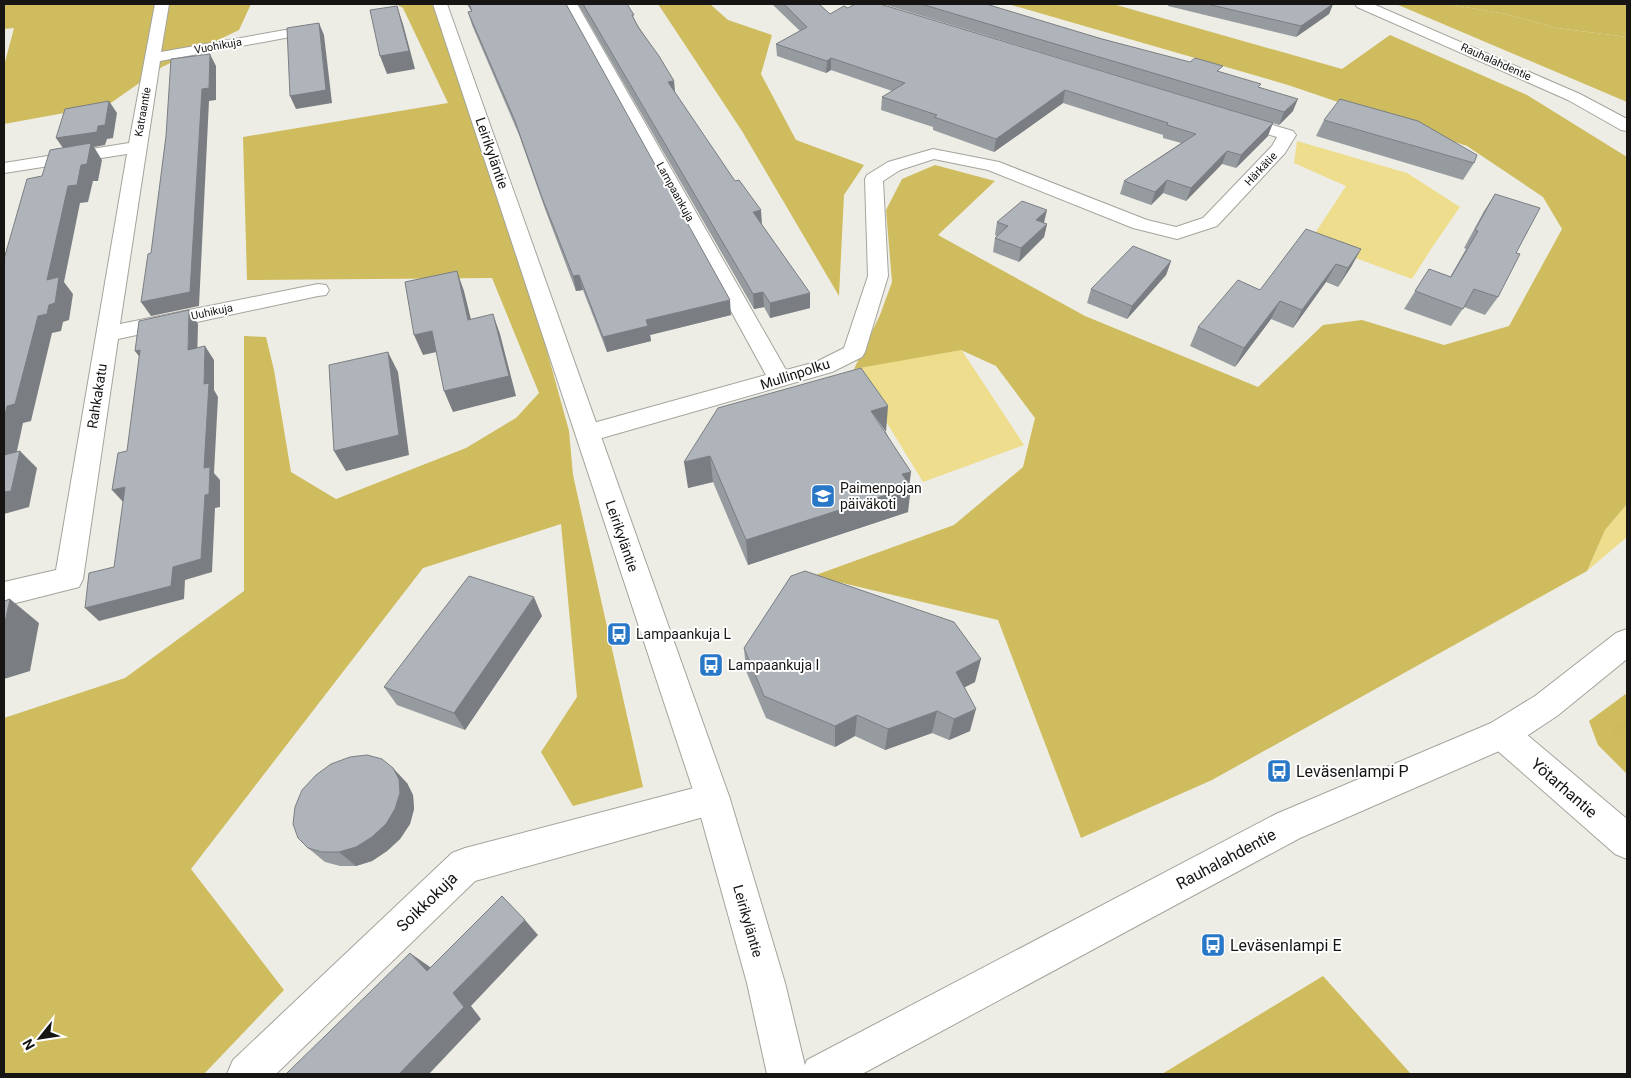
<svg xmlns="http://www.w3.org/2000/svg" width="1631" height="1078" font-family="Roboto,sans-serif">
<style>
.green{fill:#eddd8c}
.forest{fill:#cebc5e}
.water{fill:#ccba5d}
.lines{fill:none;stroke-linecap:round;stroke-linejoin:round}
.stream{fill:#ccba5d;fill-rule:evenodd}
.minor-casing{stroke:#a4a39c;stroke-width:2}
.tertiary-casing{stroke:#a4a39c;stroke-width:2}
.secondary-casing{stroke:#a4a39c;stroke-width:2}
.minor{fill:#fff;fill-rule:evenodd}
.tertiary{fill:#fff;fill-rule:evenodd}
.secondary{fill:#fff;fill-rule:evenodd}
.wall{fill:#969ba0}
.shaded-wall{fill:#7a7e82}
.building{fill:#afb4ba;stroke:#7a7e82}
.labels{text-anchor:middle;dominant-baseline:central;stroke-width:4;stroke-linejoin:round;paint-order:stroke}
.far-street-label{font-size:11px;fill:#161513;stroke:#fff}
.street-label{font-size:14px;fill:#161513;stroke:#fff}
.poi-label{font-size:14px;fill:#161513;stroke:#fff;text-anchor:start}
.near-poi-label{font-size:16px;fill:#161513;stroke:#fff;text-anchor:start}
.near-street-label{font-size:16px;fill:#161513;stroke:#fff}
</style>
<rect width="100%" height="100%" fill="#eeede5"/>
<path class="green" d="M1297,141l110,32 53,34 -29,42 -19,30 -102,-38 36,-55 -52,-23z
M961,349l63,96 -101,37 -69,-113z
M1627,504v33l-40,34 18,-41z"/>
<path class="forest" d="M4,4h247l-12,26 -77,37 -54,38 -104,19v-58l10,-38 -10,1z
M396,4h39l109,336 25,91 4,44 70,312 -70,19 -32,-54 36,-55 -16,-173 -138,44 -232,301 93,121 -80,84h-200v-356l121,-40 119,-87v-255l22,1 8,33 17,102 45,27 130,-51 50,-30 23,-25 -47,-115 -245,2 -4,-143 205,-34 -45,-95z
M658,4h52l18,16 44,15 -11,39 35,66 68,25 -20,30 -5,101 -97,-165z
M1008,4h105l229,65 48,-34 137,60 100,62v347l-22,26 -18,41 -375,209 -131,58 -83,-218 -185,-44 141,-51 69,-58 12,-49 -39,-52 -35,-16 -107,19 26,-54 12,-33 -6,-72 16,-31 33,-14 60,16 -57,54 147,81 173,71 65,-62 39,-5 82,25 65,-19 53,-97 -19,-32 -76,-51 -179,-61z
M1396,4h52l58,10 51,14 70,9v65z
M1627,693v81l-29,-29 -9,-24z
M1323,976l88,98h-249z"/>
<path class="water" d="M1448,4h179v33l-70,-9 -51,-14z"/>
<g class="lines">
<path class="stream" d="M1627,717v12l-5,5 -4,2 -4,-2 -1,-3c2,-6 8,-11 14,-14z"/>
<defs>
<path id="minor" d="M155,4h14l-8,48 124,-22 5,1 2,3 -2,3 -5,1 -125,23 -40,263 198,-40 8,1 3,5 -3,5 -8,1 -200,43 -35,240 -4,8 -75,19v-24l52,-12 71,-416 -123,19v-10l125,-20z
M563,4h14l209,366 30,-8 28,-14 24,-72 -3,-97 2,-4 21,-13 45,-13 66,13 148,58 29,7 27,-9 69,-72 5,-9 -48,-14 -2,-4 2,-4 6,-1 58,17 3,4 -11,18 -68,73 -40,13 -44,-11 -145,-58 -54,-11 -34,11 -17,11 5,95 -23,76 -3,5 -30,15 -244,70 -9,-3 -3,-6 3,-6 187,-52z
M713,783l12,4 5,12 -5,12 -250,70 -199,193h-49l6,-14 219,-207 13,-5z"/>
<path id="tertiary" d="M433,4h14l283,795 55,184 22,91h-40l-20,-91 -51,-184z
M1502,719l11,4 114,96v40l-12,-5 -124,-109 -5,-11 5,-11z"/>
<path id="secondary" d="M1355,4h18l207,90 47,25v12l-6,-1 -53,-30 -211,-93z
M1627,629v30l-70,57 -44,29 -213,93 -438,236h-61l6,-14 469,-246 215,-91 44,-27 81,-63z"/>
</defs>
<use href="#minor" class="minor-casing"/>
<use href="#tertiary" class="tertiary-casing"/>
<use href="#secondary" class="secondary-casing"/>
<use href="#minor" class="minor"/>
<use href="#tertiary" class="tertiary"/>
<use href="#secondary" class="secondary"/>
</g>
<path class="wall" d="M467,4h99l165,311 -81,20 1,6 -44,11 -24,-62 -7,1 -31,-82 -26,-74 -47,-110 -4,-13 3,-1z
M578,4h49l8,17 39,60 1,12 86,130 49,85 -40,10 -6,-11 -10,2z
M772,4h47l11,10 438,122 -32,32 -14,-4 -36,37 -23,-8 -12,12 -31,-11 4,-13 57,-38 -18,-5v-3l-100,-32 -69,49 -61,-22v-3l-52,-17 1,-13 10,-6 -61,-21 -5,3 -49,-17 -1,-12 24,-13z
M883,4h95l243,68 39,16 33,23 -14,14z
M1168,4h165l-4,10 -33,23 -128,-31z
M1324,120l150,43 -11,17 -147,-44z
M1495,194l21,59 -18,44 -13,18 -21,-8 -13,19 -47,-17 25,-40 21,8 16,-28 -2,-1 20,-37z
M997,222l47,1 3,1 -3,13 -25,25 -26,-10 2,-14 2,-2 -2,-1z
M1361,249l-10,18 -13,20 -12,-5 -33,46 -22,-9 -36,48 -45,-21 8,-19 62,-37z
M1171,261l-5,14 -39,44 -40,-16 4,-14z
M718,408l168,24 23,52 -1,28 -160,53 -35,-83 -25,6z
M542,616l-77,114 -68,-25 -13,-18z
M744,648l231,34 -11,5 6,44 -21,9 -17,-7 -47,17 -30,-14 -20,11 -69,-29 -20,-47z
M407,783l6,12 1,14 -4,15 -10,15 -13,12 -15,10 -16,5h-16l-15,-4 -17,-14z"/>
<path class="shaded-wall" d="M1333,4l-4,10 -33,23 5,-11z
M397,6l6,18 12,45 -28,5 -7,-18z
M319,23l5,12 8,68 -36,6 -6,-13z
M210,54l6,12v34l-7,1 -10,205 -48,10 -10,-14 61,-213z
M831,58v12l-5,3 1,-12z
M674,81l1,14 -7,-13z
M1065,90l-2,13 -69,49 2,-13z
M1298,99l-5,12 -14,14 5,-13z
M109,101l8,12 -4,25 -6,1 -2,6 -11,2 8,13 -4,21h-5l-5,21 -8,1 -16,79 9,12 -4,26 -6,2 -2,9 -9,2 -21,88 -8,2 -11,51 -8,-9v-46l3,-13 40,-126 18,-129 -9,-13 42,-12z
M1273,123l-5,13 -32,32 5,-13z
M1227,151l-5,13 -36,37 5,-13z
M1167,180l-4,13 -12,12 4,-13z
M761,210l1,15 -9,-13z
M1047,210l-3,13 -8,-3z
M1047,224l-3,13 -25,25 2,-14z
M1361,249l-10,18 -13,20 10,-19z
M1171,261l-5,14 -39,44 5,-13z
M1336,264l-10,18 -33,46 9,-18z
M457,271l7,20 12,49 -8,-20z
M579,275l4,15 -7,1 -3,-15z
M763,292l1,15 -10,2 -1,-15z
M810,293v15l-40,10v-15z
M730,300l1,15 -81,20 1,6 -44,11 -4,-15 43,-17z
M1280,301l-9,18 -36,48 9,-19z
M189,310l9,14 -1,40 -9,-14z
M493,314l7,20 16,62 -63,16 -9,-21z
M432,331l9,20 -18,4 -9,-20z
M205,346l9,14v30l4,7 -4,76 6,7v27l-5,1 -3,64 -27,8 -1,19 -85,22 -14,-13 88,-41 31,-183z
M140,350l5,14 -10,-13z
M388,352l10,20 11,83 -63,16 -12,-20z
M888,406l-2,26 -15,-21z
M20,451l17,17 -8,39 -25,7v-22z
M710,456l3,26 -25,6 -4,-26z
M911,472l-2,16 2,-1 -3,25 -160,53 -2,-25 156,-66z
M125,487l-1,16 -12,-13z
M534,597l8,19 -77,114 -11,-17z
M10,599l29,24 -9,48 -26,8v-52z
M981,659l-6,23 -25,13 6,-23z
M976,709l-6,22 -21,9 5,-21z
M937,711l-5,22 -47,17 3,-21z
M857,715l-2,21 -20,11v-21z
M393,768l14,15 6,12 1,14 -4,15 -10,15 -13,12 -15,10 -16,5 -17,-14z
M525,920l13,15 -67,71 10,13 -52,55h-30l54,-81z
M410,953l20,14 15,18 -18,-14z"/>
<path class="building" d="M469,4h97l164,296 -84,20 2,6 -45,11 -24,-62 -6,1 -32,-81 -26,-74 -47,-109 4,-1z
M583,4h44l7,11h-2l6,12 21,29 15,25 -6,1 67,99 4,-1 22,30 -8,2 57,81 -40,10 -7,-11 -10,2z
M784,4h35l11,10 14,-8 4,2 7,-4h25l393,119 -32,32 -14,-4 -36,37 -24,-8 -12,12 -31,-11 72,-47 -29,-9 1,-2 -103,-33 -69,49 -62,-22 3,-2 -55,-18 23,-14 -74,-25 -4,3 -51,-17 31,-17z
M921,4h65l116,35 88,23 5,-4 28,8 -6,5 44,13 -3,3 40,12 -14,13z
M1207,4h126l-32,22z
M397,6l12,45 -29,5 -10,-46z
M319,23l7,67 -36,6 -3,-68z
M210,54l-1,34 -7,1 -12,203 -49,10 7,-48 3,-1 15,-117 5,-77z
M1340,99l78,22 59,34 -3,8 -150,-43z
M109,101l-4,24 -7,1 -1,6 -41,6 9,-29z
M91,143l-4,21 -6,1 -4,20 -9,1 -21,94 12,-3 -4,26 -6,2 -2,9 -9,2 -23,88 -8,2 -3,13v-160l23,-80 15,-3 8,-26z
M1495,194l45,14 -24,45 4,1 -22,43 -24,-8 -11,20 -48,-18 14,-22 22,8 27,-46 -3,-1z
M1022,201l25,9 -11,10 11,4 -26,24 -26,-10 13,-12 -11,-4z
M1306,229l55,20 -13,19 -12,-4 -34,46 -22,-9 -36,47 -46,-21 40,-47 22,10z
M1133,246l38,15 -39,45 -41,-17z
M457,271l11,49 25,-6 16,62 -65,15 -12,-60 -18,4 -9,-53z
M189,310l-1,40 17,-4 -1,38 5,-1 -5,85 6,-1 -1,27 -4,1 -4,64 -28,8 -2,19 -86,22 4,-35 25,-6 11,-80 -13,3 6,-37 9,-2 13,-101 -5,1 4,-30z
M388,352l11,83 -65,16 -5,-86z
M861,368l27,38 -17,5 40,61 -9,2 9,13 -165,53 -36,-84 -26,6 34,-54z
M20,451l-9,40 -7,1v-37z
M805,571l149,51 27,37 -25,13 20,37 -22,10 -17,-8 -49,18 -31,-14 -22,11 -71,-30 -20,-48 47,-72z
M469,576l65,21 -80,116 -70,-26z
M10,599l-6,28v-26z
M367,755l15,4 11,9 6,11 1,14 -5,16 -9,15 -14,13 -16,10 -17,5h-17l-14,-4 -10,-10 -5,-14 2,-17 7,-17 14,-15 15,-11 19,-7z
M502,896l23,24 -72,73 11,14 -65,67h-113l124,-121 17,18z"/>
<defs>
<symbol id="school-square" viewBox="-11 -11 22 22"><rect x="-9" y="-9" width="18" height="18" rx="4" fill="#2977c7" stroke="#fff"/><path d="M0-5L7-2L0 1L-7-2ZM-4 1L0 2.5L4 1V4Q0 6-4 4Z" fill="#fff"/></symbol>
<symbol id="bus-square" viewBox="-11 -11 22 22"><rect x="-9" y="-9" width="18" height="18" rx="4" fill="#2977c7" stroke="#fff"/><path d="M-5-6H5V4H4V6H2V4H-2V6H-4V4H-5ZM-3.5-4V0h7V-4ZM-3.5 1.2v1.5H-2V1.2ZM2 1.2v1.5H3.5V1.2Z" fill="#fff"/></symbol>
</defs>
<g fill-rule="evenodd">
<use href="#school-square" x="809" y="482" width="28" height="28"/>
<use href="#bus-square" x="605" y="620" width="28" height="28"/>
<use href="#bus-square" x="697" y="651" width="28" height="28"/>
<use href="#bus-square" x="1265" y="757" width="28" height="28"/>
<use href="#bus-square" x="1199" y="931" width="28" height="28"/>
</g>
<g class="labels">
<g class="far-street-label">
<text transform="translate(218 46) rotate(-10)">Vuohikuja</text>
<text transform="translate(1496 62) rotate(24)">Rauhalahdentie</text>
<text transform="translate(143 112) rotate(-80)">Katraantie</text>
<text transform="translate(1261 169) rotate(-47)">Härkätie</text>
<text transform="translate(675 192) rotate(61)">Lampaankuja</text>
<text transform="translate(212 312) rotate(-12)">Uuhikuja</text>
</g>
<g class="street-label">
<text transform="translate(492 153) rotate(71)">Leirikyläntie</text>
<text transform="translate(795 374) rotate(-18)">Mullinpolku</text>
<text transform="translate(97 396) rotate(-81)">Rahkakatu</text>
<text transform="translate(622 536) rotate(71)">Leirikyläntie</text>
<text transform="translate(748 921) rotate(74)">Leirikyläntie</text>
</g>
<g class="poi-label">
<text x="840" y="488">Paimenpojan<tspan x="840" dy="16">päiväkoti</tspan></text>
<text x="636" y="634">Lampaankuja L</text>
<text x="728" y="665">Lampaankuja I</text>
</g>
<g class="near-poi-label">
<text x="1296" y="771">Leväsenlampi P</text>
<text x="1230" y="945">Leväsenlampi E</text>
</g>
<g class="near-street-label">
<text transform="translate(1564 788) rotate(41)">Yötarhantie</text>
<text transform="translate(1226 859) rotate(-28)">Rauhalahdentie</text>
<text transform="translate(427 902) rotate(-44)">Soikkokuja</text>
</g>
</g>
<rect width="1631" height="1078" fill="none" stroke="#161513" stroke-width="10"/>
<g transform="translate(40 1038) rotate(240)" stroke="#ffffff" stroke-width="4" paint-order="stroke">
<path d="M0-4L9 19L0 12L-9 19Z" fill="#161513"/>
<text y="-8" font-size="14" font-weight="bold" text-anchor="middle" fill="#161513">N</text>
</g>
</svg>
